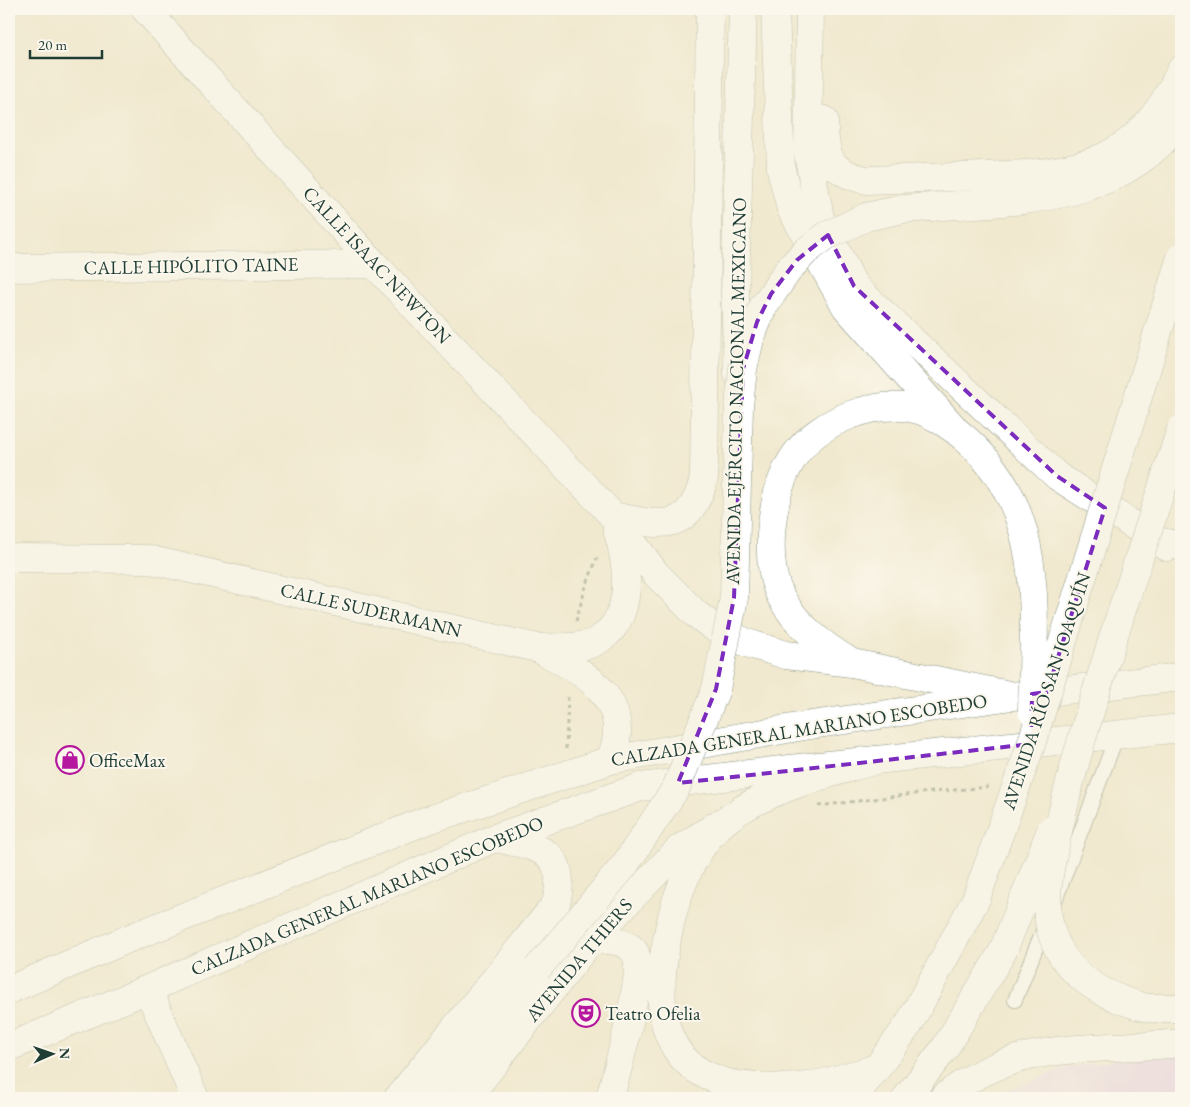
<svg xmlns="http://www.w3.org/2000/svg" width="1190" height="1107" font-family="'EB Garamond',serif">
<style>
.built{fill:#e9d2ee}
.lines{fill:none;stroke-linecap:round;stroke-linejoin:round}
.lane-casing{stroke:#889382;stroke-width:16}
.street-casing{stroke:#889382;stroke-width:29}
.secondary-casing{stroke:#889382;stroke-width:29}
.primary-casing{stroke:#889382;stroke-width:29}
.highway-casing{stroke:#889382;stroke-width:29}
.path{stroke:#889382;stroke-width:3;stroke-dasharray:4 4;stroke-linecap:butt}
.lane{stroke:#fff;stroke-width:14}
.street{stroke:#fff;stroke-width:28}
.secondary{stroke:#fff;stroke-width:28}
.primary{stroke:#fff;stroke-width:28}
.highway{stroke:#fff;stroke-width:28}
.secondary-bridge-casing{stroke:#889382;stroke-width:29;stroke-linecap:butt}
.primary-bridge-casing{stroke:#889382;stroke-width:29;stroke-linecap:butt}
.highway-bridge-casing{stroke:#889382;stroke-width:29;stroke-linecap:butt}
.secondary-bridge{stroke:#fff;stroke-width:28}
.primary-bridge{stroke:#fff;stroke-width:28}
.highway-bridge{stroke:#fff;stroke-width:28}
.marked{fill:none;stroke:#7b2cbf;stroke-width:4;stroke-dasharray:10 6;stroke-linejoin:round}
.labels{text-anchor:middle;dominant-baseline:central;stroke-width:4;stroke-linejoin:round;paint-order:stroke}
.street-label{font-size:19px;fill:#1f3d34;stroke:#fbf7ec}
.poi-label{font-size:19px;fill:#1f3d34;stroke:#fbf7ec;text-anchor:start}
</style>
<rect width="100%" height="100%" fill="#fbf7ec"/>
<filter id="ink" filterUnits="userSpaceOnUse"><feTurbulence type="fractalNoise" baseFrequency=".02" numOctaves="2"/><feDisplacementMap in="SourceGraphic" scale="10" xChannelSelector="R" yChannelSelector="G"/><feConvolveMatrix kernelMatrix="1 2 1 2 8 2 1 2 1" color-interpolation-filters="sRGB"/></filter>
<filter id="wash" filterUnits="userSpaceOnUse"><feTurbulence type="fractalNoise" baseFrequency=".0096" numOctaves="4" result="noise"/><feDisplacementMap in="SourceGraphic" scale="20" xChannelSelector="R" yChannelSelector="G"/><feGaussianBlur stdDeviation="1.12" result="paint"/><feColorMatrix in="noise" values="0 0 0 0 0 0 0 0 0 0 0 0 0 0 0 0 0 1.4 0 .05"/><feComposite in="paint" operator="in"/></filter>
<g filter="url(#wash)">
<rect width="100%" height="100%" fill="#f1e9cf"/>
<path class="built" d="M1181,1049v49h-194l80,-31z"/>
</g>
<g filter="url(#ink)">
<g class="lines">
<defs>
<path id="lane" d="M1055,901l62,-166
M1015,1000l31,-77"/>
<path id="street" d="M145,9l229,255 239,252 43,58 40,40 17,13 34,16 39,12 66,8 157,32
M9,268l365,-4
M613,516c47,10 78,18 91,-39l6,-468
M9,558l138,1 390,89c16,-1 47,1 60,-7 39,-23 31,-76 20,-112
M148,989l47,109"/>
<path id="secondary" d="M810,9l-2,144 12,65 34,68 203,190 110,71
M824,120c0,36 5,53 43,60 39,-1 79,-3 118,-4 96,-3 152,-11 196,-106
M537,648c34,18 82,39 80,85 0,9 -4,18 -6,27
M591,940c15,0 32,-2 43,11 13,18 -18,122 -24,147
M9,990l121,-52 295,-117 186,-61 193,-34 208,-30 169,-19
M9,1047l139,-58 347,-151 146,-51 149,-18 391,-41
M467,1098l124,-158 88,-91 43,-27
M852,1098l25,-30
M906,1098l39,-50
M943,1098c75,-61 150,-46 238,-55"/>
<path id="primary" d="M775,9l6,160 10,40 55,98 106,119
M931,207c94,-7 189,-4 250,-87
M738,375l-3,-82 8,-284
M398,1098l158,-194c13,-55 -18,-57 -61,-66
M431,1098l106,-129"/>
<path id="highway" d="M1157,541l24,5
M852,663c-28,-17 -55,-36 -71,-66 -10,-19 -11,-42 -10,-63 2,-27 9,-58 25,-80 24,-34 82,-56 123,-44 13,4 25,12 36,20
M1177,729l4,1
M876,760c-49,15 -105,27 -147,58 -33,24 -52,72 -60,111 -18,81 -10,154 90,158 16,1 33,1 49,-1 23,-4 46,-11 69,-18l32,-44
M1136,1005l12,3h33"/>
</defs>
<use href="#lane" class="lane-casing"/>
<use href="#street" class="street-casing"/>
<use href="#secondary" class="secondary-casing"/>
<use href="#primary" class="primary-casing"/>
<use href="#highway" class="highway-casing"/>
<path class="path" d="M576,621l9,-32 12,-31
M566,749l2,-54
M818,806l103,-13 67,-6"/>
<use href="#lane" class="lane"/>
<use href="#street" class="street"/>
<use href="#secondary" class="secondary"/>
<use href="#primary" class="primary"/>
<use href="#highway" class="highway"/>
<defs>
<path id="secondary-bridge" d="M945,1048l58,-97 48,-121"/>
<path id="primary-bridge" d="M537,969l87,-103 52,-78 40,-99 18,-91 5,-192 4,-37 7,-30 13,-32 26,-38 17,-18 20,-15 40,-19 37,-8 28,-2"/>
<path id="highway-bridge" d="M955,430c93,72 79,176 77,281
M1136,1005c-39,-12 -73,-33 -85,-74 -10,-35 1,-73 9,-108 14,-62 33,-121 52,-182 23,-70 46,-141 69,-212
M909,1024l67,-125 55,-154 150,-488"/>
</defs>
<use href="#secondary-bridge" class="secondary-bridge-casing"/>
<use href="#primary-bridge" class="primary-bridge-casing"/>
<use href="#highway-bridge" class="highway-bridge-casing"/>
<use href="#secondary-bridge" class="secondary-bridge"/>
<use href="#primary-bridge" class="primary-bridge"/>
<use href="#highway-bridge" class="highway-bridge"/>
</g>
</g>
<path d="M0 0H1190V1107H0ZM828,235l26,51 203,190 48,32 -58,184 -15,2 -1,50 -353,39 38,-94 18,-91 9,-229 14,-47 14,-28 26,-34z" fill="#f1e9cf" fill-opacity=".55" fill-rule="evenodd"/>
<path class="marked" d="M828,235l26,51 203,190 48,32 -58,184 -15,2 -1,50 -353,39 38,-94 18,-91 9,-229 14,-47 14,-28 26,-34z"/>
<defs>
<symbol id="shop-ring" viewBox="-11 -11 22 22"><circle r="9.5" fill="#fbf7ec" stroke="#b5179e" stroke-width="1.5"/><path d="M-5-2.5h2.3a2.7 3.5 0 0 1 5.4 0H5L5.5 6h-11ZM-1.5-2.5h3a1.5 2.3 0 0 0-3 0Z" fill="#b5179e"/></symbol>
<symbol id="theatre-ring" viewBox="-11 -11 22 22"><circle r="9.5" fill="#fbf7ec" stroke="#b5179e" stroke-width="1.5"/><path d="M-5-5.5Q0-4 5-5.5V0Q5 5 0 6Q-5 5-5 0ZM-3.3-2.5H-1v1.5H-3.3ZM1-2.5H3.3v1.5H1ZM-2.8 1Q0 5.5 2.8 1Z" fill="#b5179e"/></symbol>
</defs>
<g fill-rule="evenodd">
<use href="#shop-ring" x="54" y="744" width="32" height="32"/>
<use href="#theatre-ring" x="570" y="997" width="32" height="32"/>
</g>
<g class="labels">
<g class="street-label">
<text transform="translate(377 265) rotate(47)">CALLE ISAAC NEWTON</text>
<text transform="translate(191 266) rotate(-1)">CALLE HIPÓLITO TAINE</text>
<text transform="translate(736 391) rotate(-89)">AVENIDA EJÉRCITO NACIONAL MEXICANO</text>
<text transform="translate(371 610) rotate(13)">CALLE SUDERMANN</text>
<text transform="translate(1046 691) rotate(-72)">AVENIDA RÍO SAN JOAQUÍN</text>
<text transform="translate(799 730) rotate(-9)">CALZADA GENERAL MARIANO ESCOBEDO</text>
<text transform="translate(367 896) rotate(-23)">CALZADA GENERAL MARIANO ESCOBEDO</text>
<text transform="translate(579 960) rotate(-50)">AVENIDA THIERS</text>
</g>
<g class="poi-label">
<text x="89" y="760">OfficeMax</text>
<text x="605" y="1013">Teatro Ofelia</text>
</g>
</g>
<rect width="1190" height="1107" fill="none" stroke="#fbf7ec" stroke-width="30"/>
<g transform="translate(52 1054) rotate(88)" stroke="#fbf7ec" stroke-width="4" paint-order="stroke">
<path d="M0-4L9 19L0 12L-9 19Z" fill="#1f3d34"/>
<text y="-8" font-size="14" font-weight="bold" text-anchor="middle" fill="#1f3d34">N</text>
</g>
<path d="M30 50v8h72v-8" fill="none" stroke="#1f3d34" stroke-width="2.5"/>
<text x="38" y="50" font-size="15" fill="#1f3d34" stroke="#fbf7ec" stroke-width="4" paint-order="stroke">20 m</text>
</svg>
